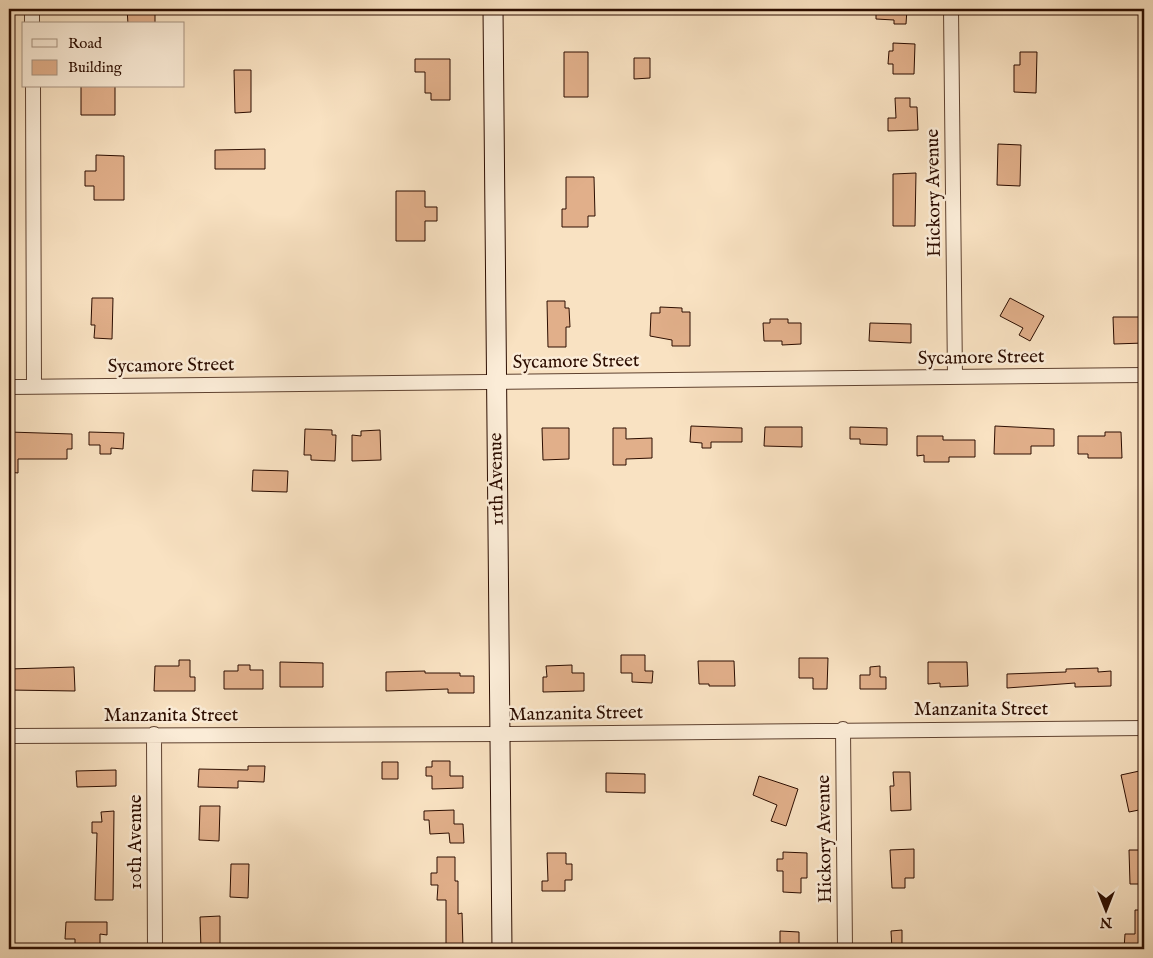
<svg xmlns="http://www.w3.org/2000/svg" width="1153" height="958" font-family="'IM FELL English',serif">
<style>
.building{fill:#e1af8a;stroke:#2c0d00}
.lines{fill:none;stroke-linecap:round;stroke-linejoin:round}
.minor-casing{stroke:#5f4230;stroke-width:16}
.secondary-casing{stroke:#2c0d00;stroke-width:21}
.minor{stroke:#fbecd7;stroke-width:14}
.secondary{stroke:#fbecd7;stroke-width:19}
.labels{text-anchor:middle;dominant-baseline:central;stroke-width:5;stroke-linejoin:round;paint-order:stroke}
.street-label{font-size:19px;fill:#2c0d00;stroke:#fbecd7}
</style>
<rect width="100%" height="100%" fill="#f9e2c2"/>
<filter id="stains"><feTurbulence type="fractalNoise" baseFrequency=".004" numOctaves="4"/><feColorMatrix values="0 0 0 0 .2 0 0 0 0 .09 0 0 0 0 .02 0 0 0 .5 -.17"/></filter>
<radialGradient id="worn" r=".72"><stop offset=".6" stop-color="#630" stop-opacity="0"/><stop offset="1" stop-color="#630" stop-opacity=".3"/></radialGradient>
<path class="building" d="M127,9h28v15h-27z
M876,9h31l-1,15h-12v-4l-18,-1z
M893,43l22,1 -1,30h-21v-10h-5l1,-13h4z
M564,52h24v45h-24z
M1020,52h17l-1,41 -22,-1v-27h6z
M634,58h16v20l-16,1z
M415,59h35v41h-19v-7h-6v-21h-10z
M234,70h17v42l-16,1z
M81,86h34v29h-34z
M895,98h15v9h7l1,23 -30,1v-13h8z
M998,144l23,1 -1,41 -23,-1z
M265,149v20h-50v-19z
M96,155l28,1v44h-30v-14h-9v-15h11z
M916,173l-1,53h-22v-52z
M566,177h28l1,39h-7v11h-26v-18h4z
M396,191h29v16h12v14h-12v20h-29z
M92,298h21l-1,41 -18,-1 1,-13h-4z
M1010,298l34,18 -14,25 -11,-6 4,-7 -23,-12z
M547,301h18v7h4l1,19h-4v20h-18z
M660,307l22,1v4h8v34h-18v-6l-22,-4 1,-23h9z
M1113,317h31v26l-30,1z
M770,319h18v4h13v21l-19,1v-4h-18l-1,-18h7z
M870,323l41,1v19l-42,-2z
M691,426l51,2v14h-31v6h-9v-5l-12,-1z
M995,426l59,3v17h-23v8h-37z
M765,427h37v20l-38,-1z
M850,427l37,1v17l-27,-1v-5h-10z
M542,428h27v31l-26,1z
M613,428h13v11l26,-1v20l-26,1v6h-13z
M305,429l27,1v5h4l-1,26 -24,-1v-5h-7z
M380,430l1,30 -29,1v-26l9,1v-5z
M9,432l63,2v15h-5v10h-49v14l-9,-1z
M89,432l35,1 -1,16 -12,-1v6h-11v-9h-11z
M1105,432h16l1,26h-34v-4h-10v-18h27z
M917,436h26v4h32v17h-26v5h-25v-7l-7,1z
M253,470l35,1 -1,21 -35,-1z
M621,655h24v16h8l-1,12 -20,-1v-9h-11z
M799,658h29l-1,31h-14v-11h-14z
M179,660h11v17h5v14h-41l1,-25h24z
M698,661h36l1,25h-26v-2h-10z
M280,662l43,1v24h-43z
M928,662h39l1,24 -28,1v-4l-12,1z
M238,665h12v5h13v19h-39v-18h14z
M572,665v8h12v18l-41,1v-15h4l-1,-11z
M880,666v11h6v12h-26v-14h10v-8z
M74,667l1,24 -66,-1v-21z
M1098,668v4l13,-1v15l-36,1v-4l-68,5v-14l59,-2v-3z
M425,671v2h35v3h14v17h-26v-4l-62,2v-19z
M432,761h18v15h13v12l-31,1v-13h-6v-9h6z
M382,762h16v17h-16z
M248,766h17l-1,16 -26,-1v7l-40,-1 1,-18 49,1z
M116,770v16l-39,1 -1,-16z
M1144,770v39l-15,3 -8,-37z
M893,772h17l1,38 -20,1 -1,-25h4z
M606,773l39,1v19l-39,-1z
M759,776l39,13 -12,37 -15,-5 6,-16 -24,-10z
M200,806h20l-1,35 -20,-1z
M454,810v14h9l1,19h-14l-1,-10 -19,1 -1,-14h-5v-9z
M114,811l-1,89h-18l2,-67h-5v-11h10l-1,-10z
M914,849v29h-9v10h-13l-2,-38z
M1129,850h15v34h-14z
M783,852l24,1v25h-6v15l-18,-1v-21h-6v-12h6z
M547,853h19v11h6v16h-7v11h-23v-10h6z
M437,857h18v24h3v33l4,-1 1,36h-17v-49h-9l1,-15h-7v-12h6z
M231,864h18l-1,34 -18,-1z
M1135,910h9v39h-20l1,-15h10z
M220,916v33h-19l-1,-32z
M66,922h41v13l-7,-1v15h-25v-10h-10z
M902,930v19h-10l-1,-18z
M780,931l19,1v17h-19z"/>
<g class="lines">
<defs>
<path id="minor" d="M32,9v15
M951,9l4,368
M33,86l1,300
M9,387l1135,-12
M843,729l2,220
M154,734l1,215
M9,736l491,-2 644,-6"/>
<path id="secondary" d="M493,9l9,940"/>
</defs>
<use href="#minor" class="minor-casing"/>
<use href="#secondary" class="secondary-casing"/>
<use href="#minor" class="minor"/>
<use href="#secondary" class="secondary"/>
</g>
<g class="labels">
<g class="street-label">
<text transform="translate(934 193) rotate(-91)">Hickory Avenue</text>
<text transform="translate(981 358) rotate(-1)">Sycamore Street</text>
<text transform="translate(576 362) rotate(-1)">Sycamore Street</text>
<text transform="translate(171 366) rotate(-1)">Sycamore Street</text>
<text transform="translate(497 479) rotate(-91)">11th Avenue</text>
<text x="981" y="710">Manzanita Street</text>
<text transform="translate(576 714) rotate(-1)">Manzanita Street</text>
<text x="171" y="716">Manzanita Street</text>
<text transform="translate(825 839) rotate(-91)">Hickory Avenue</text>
<text transform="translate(136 842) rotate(-90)">10th Avenue</text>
</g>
</g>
<rect width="1153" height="958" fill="none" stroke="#f9e2c2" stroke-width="30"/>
<rect x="10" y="10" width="1133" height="938" fill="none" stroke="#2c0d00" stroke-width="2.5"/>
<rect x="15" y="15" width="1123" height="928" fill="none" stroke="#2c0d00"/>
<rect x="22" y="22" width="162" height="65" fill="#fbecd7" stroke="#a89381"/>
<rect x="32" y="39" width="25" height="8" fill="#fbecd7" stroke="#a89381"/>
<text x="68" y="48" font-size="15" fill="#2c0d00">Road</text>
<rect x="32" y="60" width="25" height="15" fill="#e1af8a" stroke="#a89381"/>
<text x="68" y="72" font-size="15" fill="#2c0d00">Building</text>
<g transform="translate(1106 910) rotate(180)" stroke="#fbecd7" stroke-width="4" paint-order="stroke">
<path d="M0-4L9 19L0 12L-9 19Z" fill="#2c0d00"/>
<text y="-8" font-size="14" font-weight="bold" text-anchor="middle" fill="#2c0d00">N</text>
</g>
<rect width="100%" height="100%" filter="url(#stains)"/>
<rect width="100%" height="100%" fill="url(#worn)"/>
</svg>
